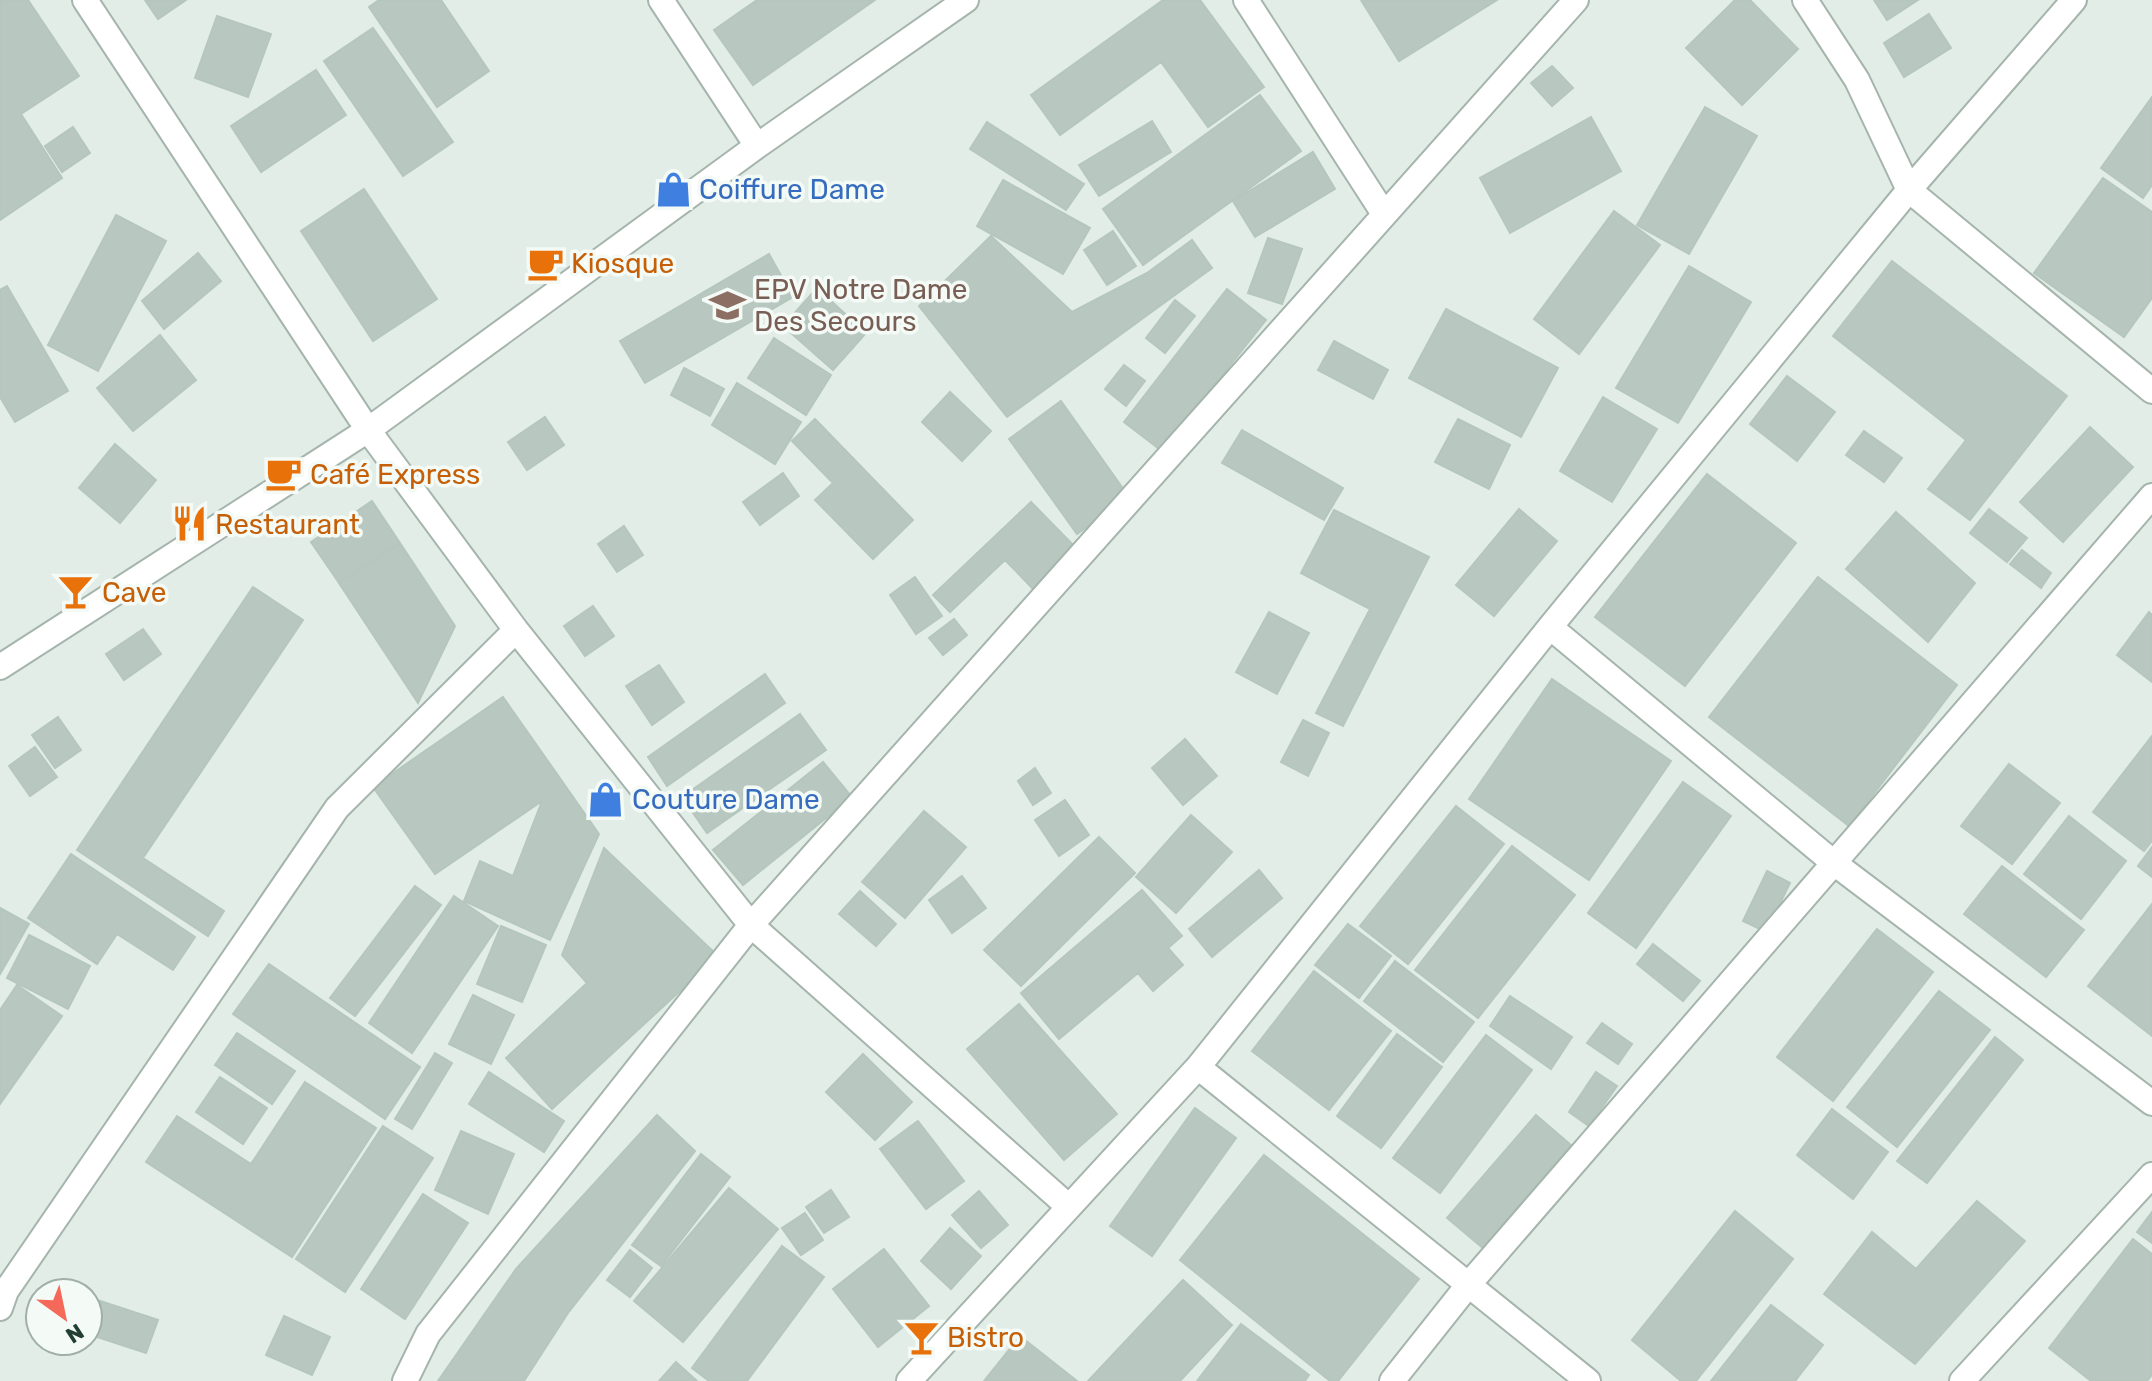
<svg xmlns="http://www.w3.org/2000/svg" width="2152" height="1381" font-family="Rubik,sans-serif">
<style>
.building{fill:#b8c8c0;stroke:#b5c7bd;stroke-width:2}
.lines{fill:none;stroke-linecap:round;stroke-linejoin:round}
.minor-casing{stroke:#a5b5ad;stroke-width:28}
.minor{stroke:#fff;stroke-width:24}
.labels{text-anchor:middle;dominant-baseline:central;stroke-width:7;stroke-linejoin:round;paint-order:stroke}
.shop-label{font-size:28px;fill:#366cbe;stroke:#f4faf6;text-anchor:start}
.food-label{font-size:28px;fill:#c56008;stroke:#f4faf6;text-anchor:start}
.education-label{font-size:28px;fill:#785e54;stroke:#f4faf6;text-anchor:start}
</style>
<rect width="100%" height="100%" fill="#e3ede7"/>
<path class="building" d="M0,0h28l51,76 -58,38 41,64 -62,42z
M145,0h41l-28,19z
M379,0h62l48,71 -52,36 -68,-100z
M757,0h118l-122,85 -39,-55z
M1163,0h37l64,87 -56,40 -47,-65 -101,73 -29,-40z
M1361,0h136l-98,61z
M1735,0h15l48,49 -56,56 -56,-57z
M1874,0h44l-31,20z
M1929,14l22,34 -47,29 -20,-34z
M217,16l54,18 -23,63 -53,-19z
M373,28l80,114 -50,34 -79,-115z
M1552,66l21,22 -21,18 -21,-23z
M316,70l30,45 -85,57 -30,-46z
M1260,95l41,56 -158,114 -40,-56z
M2152,97v88l-9,13 -42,-30z
M1705,107l52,29 -68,118 -52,-29z
M1591,117l30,54 -111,62 -30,-55z
M1152,121l19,31 -72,44 -20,-31z
M987,122l97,62 -18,26 -96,-61z
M73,127l17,26 -28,19 -17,-26z
M1313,152l22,37 -80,48 -22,-36z
M2103,178l49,34v86l-28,39 -90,-64z
M1003,180l87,48 -27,46 -86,-48z
M364,189l73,110 -64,42 -72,-110z
M1614,211l46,34 -81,109 -45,-35z
M116,215l50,26 -68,130 -50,-26z
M1113,231l23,35 -29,19 -23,-35z
M991,236l81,76 75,-39 45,-33 20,28 -205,149 -88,-111z
M1268,238l34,11 -20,55 -34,-11z
M198,253l23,28 -57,48 -22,-28z
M769,254l24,43 -148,86 -25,-42z
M1892,261l175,135 -97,124 -42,-31 38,-49 -133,-104z
M1689,266l62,36 -73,121 -62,-35z
M7,286l61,105 -53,31 -15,-25v-107z
M817,288l49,45 -33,37 -50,-44z
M1227,289l39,31 -104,131 -38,-29z
M1175,300l20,16 -30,37 -19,-15z
M1446,309l112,59 -37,69 -112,-59z
M160,335l36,45 -63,51 -36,-43z
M774,338l57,37 -25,40 -58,-37z
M1334,341l54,29 -15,29 -55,-29z
M1124,365l21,16 -19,25 -21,-17z
M684,368l40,21 -14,27 -39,-21z
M1787,376l48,36 -38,49 -47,-37z
M737,383l64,39 -26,42 -63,-39z
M950,392l41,39 -29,30 -40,-39z
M1603,397l54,32 -45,73 -52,-31z
M1061,401l68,96 -52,37 -68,-95z
M545,417l19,28 -37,25 -19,-28z
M815,419l98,101 -40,39 -58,-59 18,-17 -41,-42z
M1458,419l52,26 -21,44 -54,-27z
M2090,427l43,40 -70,75 -43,-40z
M1242,430l101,58 -19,32 -102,-57z
M1864,431l38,27 -18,24 -38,-27z
M115,444l41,36 -36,43 -41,-35z
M783,473l16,23 -39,29 -17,-23z
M1707,474l89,69 -111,143 -90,-69z
M372,501l28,42 -61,40 -28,-41z
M1031,502l48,49 -43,41 -31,-32 -55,52 -17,-17z
M1519,509l38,32 -63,75 -38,-31z
M1989,509l38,29 -20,24 -37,-29z
M1334,510l95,47 -86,169 -27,-13 54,-104 -69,-36z
M1896,512l79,71 -47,59 -82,-73z
M624,526l19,29 -26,17 -19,-28z
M400,543l55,83 -37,77 -79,-120z
M2022,550l29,23 -10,15 -31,-24z
M915,577l27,39 -26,18 -26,-39z
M1818,577l139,108 -108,141 -140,-109z
M253,587l50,33 -160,238 81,53 -16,25 -131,-86z
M593,606l21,30 -29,20 -21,-30z
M1269,612l40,21 -32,61 -41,-22z
M2149,612l3,3v67l-35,-27z
M954,619l13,16 -24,20 -14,-17z
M143,629l18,25 -37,26 -18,-26z
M659,665l25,37 -32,23 -26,-39z
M765,674l20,29 -118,83 -19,-29z
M1552,679l119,82 -82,119 -120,-81z
M503,697l96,137 -49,106 -86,-39 16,-40 33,15 29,-75 -107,73 -62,-87z
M800,714l26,36 -119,83 -25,-36z
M58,717l23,33 -26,18 -23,-33z
M1303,720l26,13 -21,43 -27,-14z
M2152,736v105l-8,10 -51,-39z
M1185,739l32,37 -34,29 -31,-37z
M35,747l22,30 -27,19 -21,-30z
M823,762l29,35 -109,88 -30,-35z
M2009,764l51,39 -48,61 -51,-38z
M1035,768l16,25 -18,12 -15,-24z
M1683,782l48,34 -95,132 -48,-35z
M1065,800l24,35 -30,21 -24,-36z
M1456,806l48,38 -96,120 -48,-38z
M924,811l42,36 -61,71 -43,-36z
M1191,815l41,37 -56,61 -40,-36z
M2069,816l57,45 -45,58 -57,-45z
M1099,837l36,36 -114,113 -37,-36z
M1512,846l63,49 -97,123 -63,-48z
M2152,847v30l-14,-11z
M604,848l114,108 -166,153 -46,-51 81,-75 -25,-28z
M71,854l124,83 -22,33 -56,-36 -20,30 -69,-46z
M2002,866l82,64 -38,47 -82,-63z
M1259,870l23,28 -70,59 -23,-28z
M1767,871l23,12 -24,49 -23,-11z
M962,876l24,32 -34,25 -23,-33z
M415,886l26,19 -86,111 -25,-18z
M1142,890l40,46 -14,12 15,17 -30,26 -15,-18 -79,66 -38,-46z
M860,891l36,33 -20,22 -37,-32z
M454,896l44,30 -86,127 -43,-30z
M2152,904v132l-64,-50z
M0,908l29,16 -29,50z
M1348,924l43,32 -32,42 -44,-33z
M501,926l45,19 -24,57 -45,-18z
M1877,929l56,43 -100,129 -56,-44z
M29,935l61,31 -22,43 -61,-31z
M1653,944l47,37 -17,20 -46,-37z
M1395,961l79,61 -31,40 -79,-61z
M269,964l151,103 -35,52 -152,-105z
M1314,971l77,60 -62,79 -77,-59z
M17,985l45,31 -62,88v-94z
M1939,991l51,39 -93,117 -50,-40z
M473,995l41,20 -23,49 -42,-20z
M1510,996l62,41 -21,32 -61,-43z
M1019,1004l98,110 -53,46 -97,-111z
M1602,1023l30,21 -14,20 -31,-21z
M237,1033l58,38 -23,33 -57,-39z
M1397,1034l45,33 -61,81 -44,-32z
M1486,1035l46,35 -92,123 -47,-35z
M1995,1037l28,23 -96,123 -30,-22z
M435,1053l17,10 -40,66 -17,-10z
M863,1054l49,48 -37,38 -49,-48z
M489,1072l75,49 -20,31 -75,-48z
M1596,1072l21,14 -28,40 -20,-14z
M220,1077l47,31 -24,36 -47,-32z
M305,1082l71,46 -84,129 -146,-95 31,-46 74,48z
M1195,1108l41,30 -84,118 -42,-30z
M1832,1109l56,43 -35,47 -56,-44z
M657,1115l38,36 -127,162 -44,68h-86l78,-112z
M1536,1115l35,30 -88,103 -36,-30z
M918,1121l46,60 -38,28 -46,-60z
M383,1126l50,32 -88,134 -49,-33z
M461,1131l53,23 -26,60 -53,-24z
M701,1154l29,23 -69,89 -29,-21z
M1264,1155l155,124 -81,102h-8l-150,-121z
M729,1188l49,41 -95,113 -49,-41z
M831,1190l18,27 -25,16 -18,-26z
M979,1191l29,34 -27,23 -29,-33z
M423,1194l45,29 -63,96 -44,-30z
M1977,1201l48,40 -110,123 -91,-70 48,-62 44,37z
M1735,1211l58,48 -97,122h-15l-49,-41z
M2152,1212v31l-15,-11z
M805,1213l18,27 -22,15 -19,-27z
M950,1228l31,28 -30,33 -30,-28z
M2133,1239l19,15v121l-5,6h-56l-42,-33z
M782,1246l42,31 -77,104h-38l-17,-13z
M884,1249l45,57 -51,41 -45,-58z
M630,1250l22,18 -22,29 -23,-17z
M1183,1280l49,45 -52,56h-92z
M88,1297l70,23 -12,33 -58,-19z
M1771,1305l52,40 -28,36h-84z
M284,1316l46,21 -18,38 -46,-20z
M1241,1324l68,51 -4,6h-108z
M1020,1336l57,45h-93z
M676,1362l21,19h-38z"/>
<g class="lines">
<defs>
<path id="minor" d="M85,0l283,430 148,200 235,295 318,282
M661,0l96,146
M1246,0l138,214
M1805,0l52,80 52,110 243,201
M1550,627l284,236 318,240
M0,667l368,-237 389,-284 209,-146
M1198,1067l390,314
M0,1308l6,-17 331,-483 179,-178
M405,1381l23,-47 323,-409 825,-925
M909,1381l289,-314 352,-440 359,-437 165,-190
M1392,1381l77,-97 683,-788
M1962,1381l190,-206"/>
</defs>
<use href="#minor" class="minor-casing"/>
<use href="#minor" class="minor"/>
</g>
<defs>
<symbol id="shop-bare" viewBox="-9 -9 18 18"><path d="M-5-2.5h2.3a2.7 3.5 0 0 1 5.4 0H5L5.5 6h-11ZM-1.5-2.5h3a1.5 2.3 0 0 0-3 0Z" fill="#3f7fe0" stroke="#f4faf6" stroke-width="2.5" paint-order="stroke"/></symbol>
<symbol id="cafe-bare" viewBox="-9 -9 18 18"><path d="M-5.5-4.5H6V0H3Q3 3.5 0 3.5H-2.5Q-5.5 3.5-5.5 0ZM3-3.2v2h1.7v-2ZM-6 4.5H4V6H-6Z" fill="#e8710a" stroke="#f4faf6" stroke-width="2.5" paint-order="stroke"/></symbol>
<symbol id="school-bare" viewBox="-9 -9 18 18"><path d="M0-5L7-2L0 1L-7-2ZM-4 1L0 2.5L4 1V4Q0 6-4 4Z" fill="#8d6e63" stroke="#f4faf6" stroke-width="2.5" paint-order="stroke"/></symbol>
<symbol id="restaurant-bare" viewBox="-9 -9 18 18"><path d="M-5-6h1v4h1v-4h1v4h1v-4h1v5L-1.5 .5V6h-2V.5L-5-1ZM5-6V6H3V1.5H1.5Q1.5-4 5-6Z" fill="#e8710a" stroke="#f4faf6" stroke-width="2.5" paint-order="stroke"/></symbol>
<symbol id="bar-bare" viewBox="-9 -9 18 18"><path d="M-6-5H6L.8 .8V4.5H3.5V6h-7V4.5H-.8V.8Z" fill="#e8710a" stroke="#f4faf6" stroke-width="2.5" paint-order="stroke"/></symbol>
</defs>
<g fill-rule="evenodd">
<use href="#shop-bare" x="648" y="164" width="51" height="51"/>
<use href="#cafe-bare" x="520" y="238" width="51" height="51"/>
<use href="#school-bare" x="702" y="280" width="51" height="51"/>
<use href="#cafe-bare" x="258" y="448" width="51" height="51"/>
<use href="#restaurant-bare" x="164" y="498" width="51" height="51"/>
<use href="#bar-bare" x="50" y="566" width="51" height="51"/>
<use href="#shop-bare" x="580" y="774" width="51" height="51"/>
<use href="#bar-bare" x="896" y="1312" width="51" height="51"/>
</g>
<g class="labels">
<g class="shop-label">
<text x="699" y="189">Coiffure Dame</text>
<text x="632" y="799">Couture Dame</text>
</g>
<g class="food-label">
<text x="571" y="263">Kiosque</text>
<text x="310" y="474">Café Express</text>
<text x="215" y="524">Restaurant</text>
<text x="102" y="592">Cave</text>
<text x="947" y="1337">Bistro</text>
</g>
<g class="education-label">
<text x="754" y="289">EPV Notre Dame<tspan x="754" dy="32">Des Secours</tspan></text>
</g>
</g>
<g transform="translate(64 1317) rotate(147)"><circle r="38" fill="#f4faf6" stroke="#a0afa8" stroke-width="2"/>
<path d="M0-6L14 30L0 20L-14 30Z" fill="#f4695a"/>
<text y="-12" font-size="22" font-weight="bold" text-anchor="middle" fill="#223f33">N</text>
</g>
</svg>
